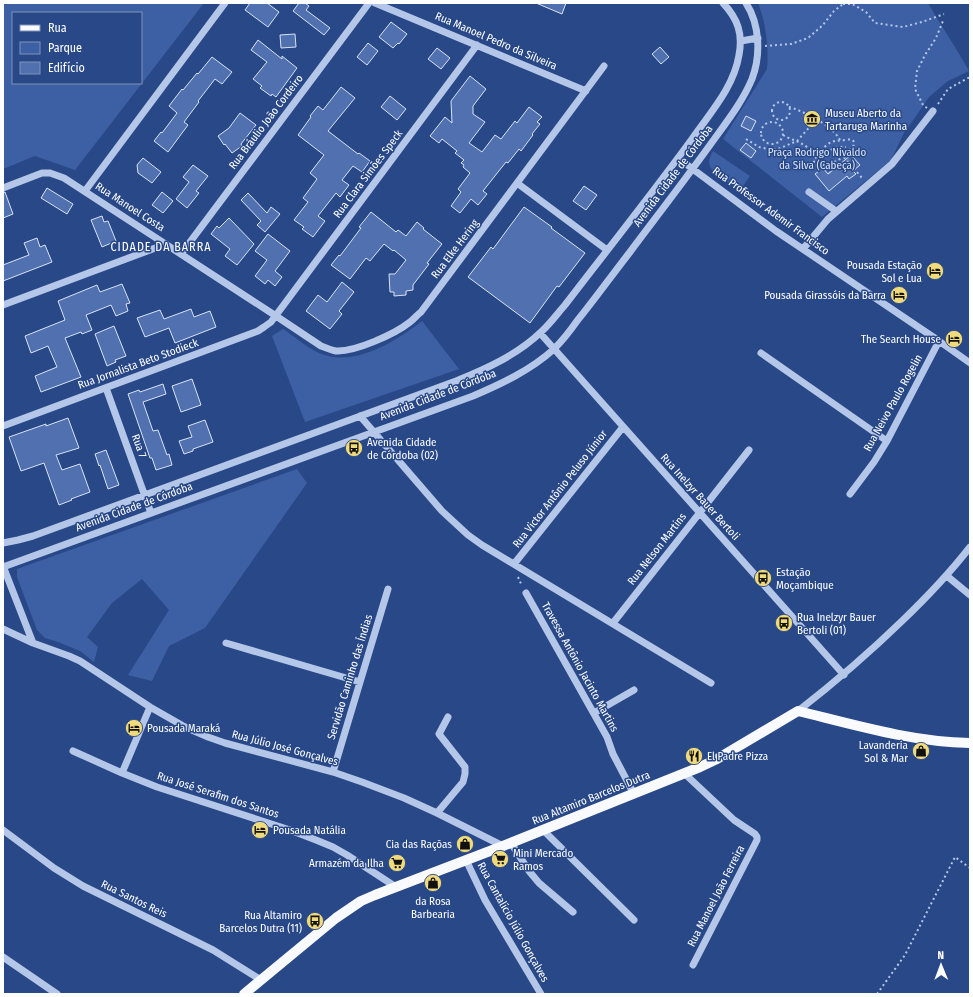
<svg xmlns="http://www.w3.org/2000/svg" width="973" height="997" font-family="'Fira Sans Condensed',sans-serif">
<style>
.green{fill:#3d60a5;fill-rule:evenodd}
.building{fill:#5170b0;stroke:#d9e3f7}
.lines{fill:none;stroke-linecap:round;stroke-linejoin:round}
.path{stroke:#b5c7e9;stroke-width:2;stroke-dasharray:2 3;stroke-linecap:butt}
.minor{stroke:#b5c7e9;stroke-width:7}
.major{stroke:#f8fafe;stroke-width:10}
.labels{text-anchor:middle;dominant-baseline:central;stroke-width:3;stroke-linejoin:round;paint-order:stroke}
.street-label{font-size:11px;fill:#fff;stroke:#284888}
.poi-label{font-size:11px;fill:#fff;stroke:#284888;text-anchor:start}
.park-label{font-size:11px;fill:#d9e3f7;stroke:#284888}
.neighbourhood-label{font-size:12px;letter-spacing:1px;fill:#fff;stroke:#284888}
</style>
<rect width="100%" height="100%" fill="#284888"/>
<path class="green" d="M3,3h201l-129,167 -40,-14 -32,13zM13,13h128v70h-128z
M758,3h170c13,23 28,44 41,68l-21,10 -19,16 -15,22 -10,14 -13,27 -69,57 -99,-78 44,-70c2,-21 -1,-46 -9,-66z
M713,151l37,25 -10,14c-6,-3 -11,-7 -16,-11 -12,-8 -20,-13 -11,-28z
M422,321l37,48 -154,53 -33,-86 11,-7c12,8 23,18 36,24 35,15 76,-11 103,-32z
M297,469l10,14 -102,145 -36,18 -17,35 -24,-6 41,-65 -27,-31 -30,24 -25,34 11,10 -4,15 -14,-11 -22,-9 -13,-4 -8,-8 -3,-8 -17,-45v-8z"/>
<path class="building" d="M250,3h17l12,9 -11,15 -23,-17z
M299,3h6l4,3 -3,4 24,18 -6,7 -31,-24z
M536,3h30l-4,11z
M391,22l16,12 -8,10 -1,-1 -5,5 -14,-11z
M295,34l1,13 -15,1 -1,-13z
M258,40l24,19v-3l15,12 -21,29 -4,-3 -1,2 -11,-8 2,-2 -9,-7 14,-17 -16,-12z
M368,43l10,8 -11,14 -10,-8z
M660,47l9,10 -8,7 -9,-10z
M437,48l13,10 -9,11 -13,-10z
M212,57l20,15 -10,12 -7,-5 -17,22 1,1 -15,20 4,3 -20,27 -14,-11 7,-9 1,1 15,-20 -8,-7 13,-17 1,1 14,-17 1,1z
M470,76l16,13 -13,17v8l12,8 -16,21 13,9 13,-17 6,4 14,-18 2,2 12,-16 13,10 -5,5 3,2 -8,10 1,1 -12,16 -2,-2 -11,14 -2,-1 -23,29 4,3 -9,11 -7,-6 -11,14 -9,-7 10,-14 -3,-3 12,-16 -7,-6 1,-2 -3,-2 3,-3 -9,-7 2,-2 -15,-12 -3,4 -9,-7 15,-19 7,6 -1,-22z
M341,87l14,11 -27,33 30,23 1,-1 11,8 -8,11 -9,-6 -11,14 7,5 -9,12 -4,-4 -18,23 7,5 -12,16 -11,-8 2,-2 -10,-7 14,-18 -5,-4 14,-19 -7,-6 14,-18 -26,-20 13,-18 -1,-1 8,-10 5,4z
M390,96l16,13 -9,11 -16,-13z
M240,113l16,12 -15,19 1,2 -10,7 -7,-9 -1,1 -6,-9 11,-8z
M746,116l10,5 -5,10 -10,-5z
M746,143l10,8 -5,7 -11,-8z
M851,155l9,10 -7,6 3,3 -7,5 -2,-3 -18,15 -14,-17 8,-6 5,6z
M143,158l18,14 -9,11 -14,-10 -1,-8z
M193,165l15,11 -12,15 3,2 -12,15 -11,-9 13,-17 -6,-5z
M584,186l13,9 -11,15 -13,-9z
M47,188l26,16 -6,10 -26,-16z
M5,192l8,22 -10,4v-25z
M162,192l11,9 -10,12 -11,-8z
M248,193l19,20 4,-6 9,7 -15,18 -8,-7 4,-4 -20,-21z
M524,207l28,20 -1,1 34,25 -26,34 -2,-1 -27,37 -62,-46 23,-30 2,2z
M371,212l25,20 2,-2 8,6 11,-14 7,6 -1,1 19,15 -15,19 2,1 -16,21v5l-7,1v4l-12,1v-4h-4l-1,-18h6l11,-14 -12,-10 -1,1 -9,-7 -14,17 -4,-3 -16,21 -19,-14 8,-10 1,1 21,-28 -2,-1z
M102,216l2,6 4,-1 8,20 -14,6 -11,-27z
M229,218l25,26 -17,21 -12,-9 5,-7 -19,-15 6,-8 2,2z
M268,234l22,17 -15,20 7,6 -7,9 -7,-6 -3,4 -10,-8 12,-16 -12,-9z
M37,238l3,9 5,-2 7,17 -49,19v-16l26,-10 -5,-12z
M342,282l12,10 -15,19 3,3 -12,15 -24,-18 12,-16 9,7z
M122,284l8,19 -4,1 2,7 -12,5 -5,-11 -25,10 6,15 -10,4 -1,-2 -16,6 16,39 -40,15 -6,-16 22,-9 -9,-21 -17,7 -6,-17 40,-16 -7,-19 39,-16 3,7z
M191,309l3,8 16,-6 6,16 -41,16 -6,-15 -24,9 -8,-19 23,-8 4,9z
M114,326l12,30 -11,4 1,2 -9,4 -12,-32z
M192,379l9,26 -20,7 -9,-26z
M163,384l3,10 -23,8 10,29 5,-1 9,25 2,-1 3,11 -16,5 -4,-12h-2l-22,-64 11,-4 1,2z
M68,418l11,30 -23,7 6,15 18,-6 10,28 -19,7 1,1 -13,5 -15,-42 -23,8 -12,-34 37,-13v2z
M205,420l8,22 -20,7v2l-9,3 -5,-13 13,-4 -4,-11z
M106,450l13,35 -11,4 -8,-24 -1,1 -4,-12z"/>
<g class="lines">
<path class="path" d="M843,4h9l14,8 9,11 28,4 19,-5 22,-8
M765,46l26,-2 17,-6 14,-12 12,-15 9,-7v-1
M772 111a9 9 0 1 1 18 0a9 9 0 1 1-18 0Z
M938,104l10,-15 22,-12
M789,107c12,3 34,15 43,23 3,3 6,6 8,10
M927,108l-4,-3 -8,-16 2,-18 8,-16 11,-17 7,-17
M761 133a11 11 0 1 1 22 0a11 11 0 1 1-22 0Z
M783,135c6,4 13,5 19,9 6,3 11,8 17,13
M746,139l13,8 9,2h10l19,-8 19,-21
M844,157l18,21
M823,164l7,9
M827,169l7,-7 12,-6 3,-6 4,-3c3,-8 -2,-8 -8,-7 -7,1 -13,0 -18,5 -6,4 -7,10 -13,14v4l3,3c3,0 4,1 6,-2 1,-1 1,-4 1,-6 4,-9 13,-12 22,-11
M518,577l4,9
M877,994l28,-39 50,-98 15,11"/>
<path class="minor" d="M375,3l211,88
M741,41l17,-3
M678,158l98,73 163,110 31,22
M517,183l90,67
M3,188l39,-15h8l14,5 212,138 45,30c5,2 10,4 15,5 19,1 59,-17 74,-29 4,-3 7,-7 11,-10l183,-246
M85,191l140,-188
M809,192l27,19
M803,249l25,-30 64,-55 41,-53
M181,254l188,-251
M3,305l163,-61
M540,333l304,342
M761,353l126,88
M106,388l45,125
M360,416l82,95 26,24 14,10 229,138
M3,426l255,-95 6,-4 7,-5 206,-277
M850,494l24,-32 13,-21 52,-100
M3,543l15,-3 15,-4 423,-155c30,-12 61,-26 85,-49 9,-8 16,-18 24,-27 43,-56 86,-110 127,-166 18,-26 42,-52 47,-84 4,-21 -1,-36 -16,-52
M514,564l109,-137
M3,566l30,77
M3,567l470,-171c28,-12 58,-26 81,-47 8,-8 16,-18 23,-28 18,-22 35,-46 53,-69 27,-36 54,-71 80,-107 15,-21 32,-42 42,-66 9,-24 8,-54 -6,-76
M947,576l23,19
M526,593l81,144 6,17 21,40
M613,623l136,-173
M3,629l30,14 36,13 11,5 70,46 35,20 23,10 17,6 108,29 29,10 42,16 33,15 66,33
M226,643l134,39
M798,711c36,-28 71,-58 104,-90 24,-23 47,-47 68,-74
M594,713l40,-23
M73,751l49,22 35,14 133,43 26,10 17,7 14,8 49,32
M333,772l55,-183
M122,773l28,-66
M685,774l49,46 21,14 2,3v3l-64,125
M437,813l26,-31 2,-8v-7l-26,-33 9,-17
M3,830l51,38 29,18 130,64 48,30
M543,830l91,90
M511,843l18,28 10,12 34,29
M466,860l19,40 56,94
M3,957l54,37"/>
<path class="major" d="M244,994l92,-76 25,-17 14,-6 128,-49 197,-79 17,-8 81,-48c57,14 114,31 172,32"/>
</g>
<defs>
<symbol id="museum-disc" viewBox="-11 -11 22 22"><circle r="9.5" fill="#f0db7c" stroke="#284888"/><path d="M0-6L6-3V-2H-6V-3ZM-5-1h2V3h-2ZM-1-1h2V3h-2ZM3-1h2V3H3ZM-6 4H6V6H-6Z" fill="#111"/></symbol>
<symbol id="hotel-disc" viewBox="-11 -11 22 22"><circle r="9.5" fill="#f0db7c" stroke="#284888"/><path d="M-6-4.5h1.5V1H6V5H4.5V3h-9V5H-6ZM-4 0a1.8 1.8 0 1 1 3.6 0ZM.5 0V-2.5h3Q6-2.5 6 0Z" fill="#111"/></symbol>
<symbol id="bus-disc" viewBox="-11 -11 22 22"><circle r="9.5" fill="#f0db7c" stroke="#284888"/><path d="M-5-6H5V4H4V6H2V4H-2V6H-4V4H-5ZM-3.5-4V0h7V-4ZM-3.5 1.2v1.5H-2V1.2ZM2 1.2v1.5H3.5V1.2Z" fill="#111"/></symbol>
<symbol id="shop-disc" viewBox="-11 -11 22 22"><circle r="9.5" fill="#f0db7c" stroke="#284888"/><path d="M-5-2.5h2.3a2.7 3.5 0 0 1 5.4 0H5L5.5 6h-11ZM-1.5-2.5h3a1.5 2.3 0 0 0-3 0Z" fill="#111"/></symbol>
<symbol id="restaurant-disc" viewBox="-11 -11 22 22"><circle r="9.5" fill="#f0db7c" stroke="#284888"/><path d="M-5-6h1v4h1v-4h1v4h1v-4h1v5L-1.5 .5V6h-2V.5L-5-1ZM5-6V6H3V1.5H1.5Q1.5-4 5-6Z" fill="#111"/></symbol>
<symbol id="supermarket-disc" viewBox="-11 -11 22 22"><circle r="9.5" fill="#f0db7c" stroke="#284888"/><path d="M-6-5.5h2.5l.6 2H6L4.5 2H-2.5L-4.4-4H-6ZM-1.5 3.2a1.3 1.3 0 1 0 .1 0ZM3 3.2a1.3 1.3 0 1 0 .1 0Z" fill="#111"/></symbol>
</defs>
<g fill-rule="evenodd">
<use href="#museum-disc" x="802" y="109" width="20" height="20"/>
<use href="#hotel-disc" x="925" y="261" width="20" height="20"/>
<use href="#hotel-disc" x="889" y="285" width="20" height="20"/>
<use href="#hotel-disc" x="944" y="329" width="20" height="20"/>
<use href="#bus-disc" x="344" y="438" width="20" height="20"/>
<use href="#bus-disc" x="753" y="568" width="20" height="20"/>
<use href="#bus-disc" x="774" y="613" width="20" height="20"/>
<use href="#hotel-disc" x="124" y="718" width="20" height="20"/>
<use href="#shop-disc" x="911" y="741" width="20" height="20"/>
<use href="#restaurant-disc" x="684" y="746" width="20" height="20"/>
<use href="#hotel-disc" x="250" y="820" width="20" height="20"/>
<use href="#shop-disc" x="455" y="834" width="20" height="20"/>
<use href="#supermarket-disc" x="490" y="849" width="20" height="20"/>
<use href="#supermarket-disc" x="387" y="853" width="20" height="20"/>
<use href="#shop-disc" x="423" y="873" width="20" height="20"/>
<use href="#bus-disc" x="305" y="911" width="20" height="20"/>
</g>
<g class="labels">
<g class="street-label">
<text transform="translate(496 41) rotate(23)">Rua Manoel Pedro da Silveira</text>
<text transform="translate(266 122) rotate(-53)">Rua Bráulio João Cordeiro</text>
<text transform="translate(368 174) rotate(-53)">Rua Clara Simões Speck</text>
<text transform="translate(673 176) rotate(-53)">Avenida Cidade de Córdoba</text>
<text transform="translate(130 207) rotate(33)">Rua Manoel Costa</text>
<text transform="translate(771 211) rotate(36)">Rua Professor Ademir Francisco</text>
<text transform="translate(455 249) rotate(-53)">Rua Elke Hering</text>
<text transform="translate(138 364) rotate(-20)">Rua Jornalista Beto Stodieck</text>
<text transform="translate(438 395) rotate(-21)">Avenida Cidade de Córdoba</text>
<text transform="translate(893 403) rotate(-61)">Rua Neivo Paulo Rogelin</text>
<text transform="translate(139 446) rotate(70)">Rua 7</text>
<text transform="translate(560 489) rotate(-52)">Rua Victor Antônio Peluso Júnior</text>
<text transform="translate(700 497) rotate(48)">Rua Inelzyr Bauer Bertoli</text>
<text transform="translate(134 507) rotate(-20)">Avenida Cidade de Córdoba</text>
<text transform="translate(657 549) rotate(-52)">Rua Nelson Martins</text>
<text transform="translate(580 667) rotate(61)">Travessa Antônio Jacinto Martins</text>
<text transform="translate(350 677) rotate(-73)">Servidão Caminho das Índias</text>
<text transform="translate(285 748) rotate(15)">Rua Júlio José Gonçalves</text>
<text transform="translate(218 795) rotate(18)">Rua José Serafim dos Santos</text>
<text transform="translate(591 798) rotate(-22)">Rua Altamiro Barcelos Dutra</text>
<text transform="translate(716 896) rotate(-63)">Rua Manoel João Ferreira</text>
<text transform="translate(134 899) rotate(26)">Rua Santos Reis</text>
<text transform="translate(513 922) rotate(61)">Rua Cantalício Júlio Gonçalves</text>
</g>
<g class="poi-label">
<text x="825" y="113">Museu Aberto da<tspan x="825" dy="13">Tartaruga Marinha</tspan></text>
<text x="922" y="265" text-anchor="end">Pousada Estação<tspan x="922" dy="13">Sol e Lua</tspan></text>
<text x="886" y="295" text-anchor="end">Pousada Girassóis da Barra</text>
<text x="941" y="339" text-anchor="end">The Search House</text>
<text x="367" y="442">Avenida Cidade<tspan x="367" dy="13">de Córdoba (02)</tspan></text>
<text x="776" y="572">Estação<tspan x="776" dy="13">Moçambique</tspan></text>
<text x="797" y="617">Rua Inelzyr Bauer<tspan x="797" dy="13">Bertoli (01)</tspan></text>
<text x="147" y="728">Pousada Maraká</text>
<text x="908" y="745" text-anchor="end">Lavanderia<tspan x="908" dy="13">Sol &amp; Mar</tspan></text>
<text x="707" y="756">El Padre Pizza</text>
<text x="273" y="830">Pousada Natália</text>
<text x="452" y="844" text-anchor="end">Cia das Raçõas</text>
<text x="513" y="853">Mini Mercado<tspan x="513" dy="13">Ramos</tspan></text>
<text x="384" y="863" text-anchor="end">Armazém da Ilha</text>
<text x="433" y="901" text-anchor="middle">da Rosa<tspan x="433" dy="13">Barbearia</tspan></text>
<text x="302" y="915" text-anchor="end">Rua Altamiro<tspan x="302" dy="13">Barcelos Dutra (11)</tspan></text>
</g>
<g class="park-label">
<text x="817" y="152">Praça Rodrigo Nivaldo<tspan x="817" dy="13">da Silva (Cabeça)</tspan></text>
</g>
<g class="neighbourhood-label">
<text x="161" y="247">CIDADE DA BARRA</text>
</g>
</g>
<rect width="973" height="997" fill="none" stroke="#ffffff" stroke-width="8"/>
<rect x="12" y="12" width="130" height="72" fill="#284888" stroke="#7e91b8"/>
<rect x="20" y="25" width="20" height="6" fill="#f8fafe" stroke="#7e91b8"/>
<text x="48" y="32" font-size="12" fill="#ffffff">Rua</text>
<rect x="20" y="42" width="20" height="12" fill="#3d60a5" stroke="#7e91b8"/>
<text x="48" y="52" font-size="12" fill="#ffffff">Parque</text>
<rect x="20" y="62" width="20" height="12" fill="#5170b0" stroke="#7e91b8"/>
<text x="48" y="72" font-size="12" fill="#ffffff">Edifício</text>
<g transform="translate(941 965) rotate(359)" stroke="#284888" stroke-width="3" paint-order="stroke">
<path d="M0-3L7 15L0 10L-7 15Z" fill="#ffffff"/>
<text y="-6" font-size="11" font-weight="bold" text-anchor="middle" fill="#ffffff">N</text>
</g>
</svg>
